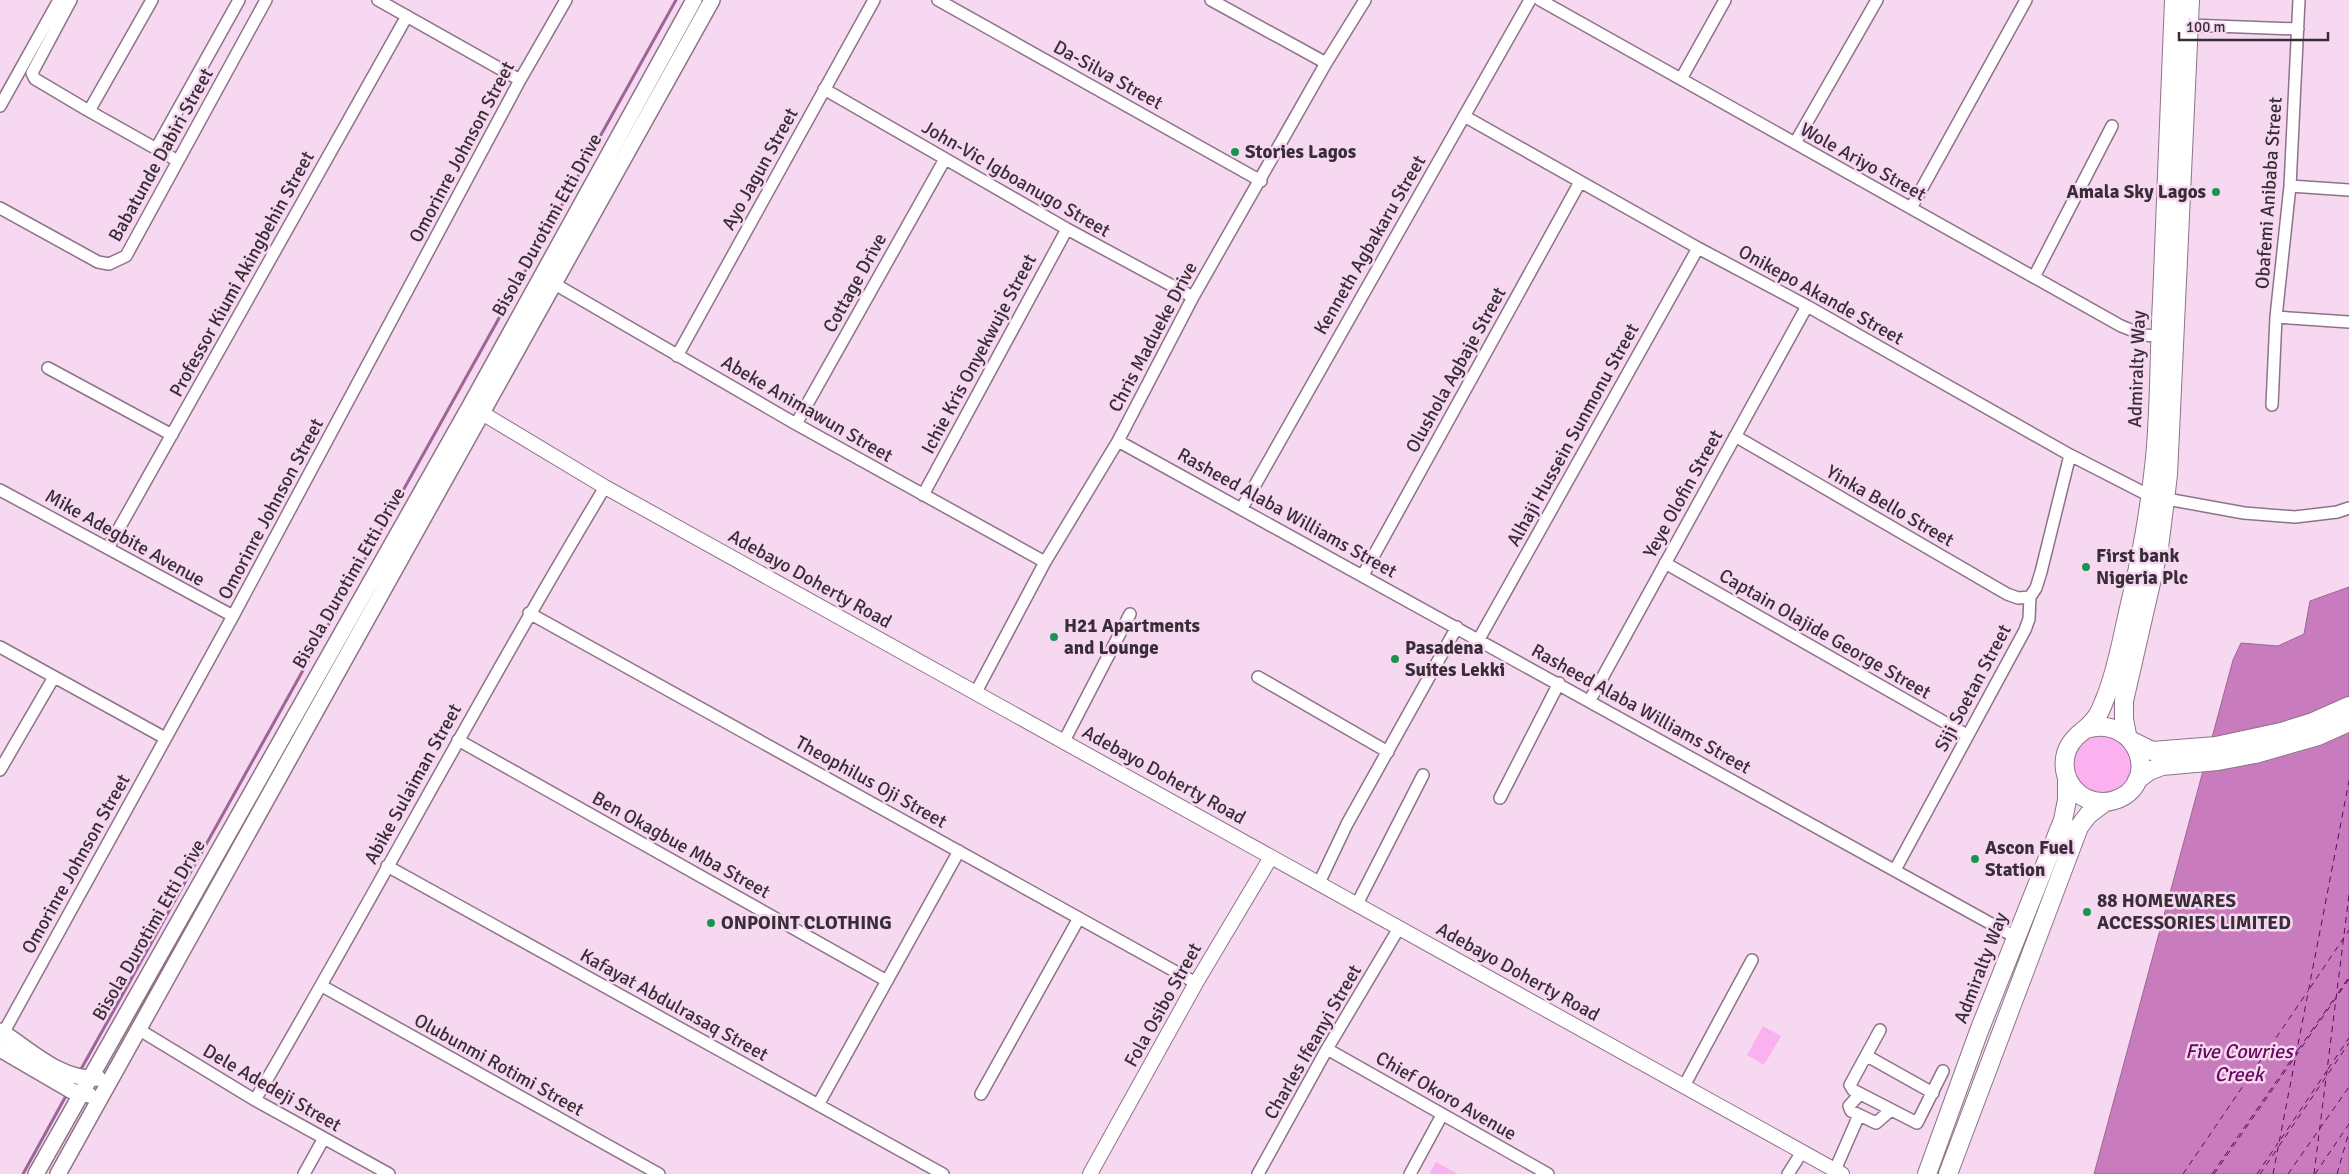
<svg xmlns="http://www.w3.org/2000/svg" width="2349" height="1174" font-family="Signika,sans-serif">
<style>
.green{fill:#fbb1f0}
.water{fill:#c87cbd;stroke:#9d6595}
.lines{fill:none;stroke-linecap:round;stroke-linejoin:round}
.stream{stroke:#9d6595;stroke-width:3}
.ferry{stroke:#670560;stroke-width:1;stroke-dasharray:6 5;stroke-linecap:butt}
.minor-casing{stroke:#8d7389;stroke-width:14}
.tertiary-casing{stroke:#8d7389;stroke-width:16}
.secondary-casing{stroke:#8d7389;stroke-width:18}
.primary-casing{stroke:#8d7389;stroke-width:20}
.minor{stroke:#fff;stroke-width:11}
.tertiary{stroke:#fff;stroke-width:14}
.secondary{stroke:#fff;stroke-width:15}
.primary{stroke:#fff;stroke-width:18}
.poi-dot{fill:#1b924e;stroke:#f6d9f1;stroke-width:2}
.labels{text-anchor:middle;dominant-baseline:central;stroke-width:5;stroke-linejoin:round;paint-order:stroke}
.street-label{font-size:19px;fill:#392e37;stroke:#f6d9f1}
.poi-label{font-size:19px;font-weight:bold;fill:#392e37;stroke:#f6d9f1;text-anchor:start}
.water-label{font-size:20px;font-style:italic;fill:#670560;stroke:#f6d9f1}
</style>
<rect width="100%" height="100%" fill="#f6d9f1"/>
<path class="green" d="M2102,732l26,13c4,16 9,35 -8,44 -45,24 -73,-42 -18,-57z
M1763,1026l18,10 -17,29 -17,-10z
M1436,1162l22,12h-29z"/>
<path class="water" d="M2349,587v587h-255l139,-514 8,-17 37,3 26,-12 6,-33z"/>
<g class="lines">
<path class="stream" d="M80,1071l596,-1071
M23,1174l44,-80"/>
<path class="ferry" d="M2310,988l39,-58
M2338,993l11,-16
M2298,1050l38,-54
M2328,1069l21,-31
M2281,1139l45,-67
M2279,1146l70,-103
M2183,1174l125,-183
M2212,1174l84,-121
M2214,1174l135,-195
M2257,1174l21,-31
M2260,1174l17,-25
M2273,1174l76,-393
M2288,1174l61,-87
M2314,1174l35,-279
M2315,1174l34,-50
M2337,1174l12,-42"/>
<defs>
<path id="minor" d="M71,0l-39,73 3,6 54,32 63,-111
M378,0l142,80
M938,0l323,181
M1211,0l115,63
M1540,0l581,326 23,9 22,2
M2299,0l-9,186 -14,131 73,5
M2189,25l109,4
M1681,79l44,-79
M824,89l243,140 126,68
M0,106l59,-106
M89,111l89,50
M1464,116l234,132 109,58 263,149 80,41 94,17 51,4 42,-5 12,-4
M1795,143l82,-143
M156,149l83,-149
M2290,186l59,4
M0,208l98,54 11,2 17,-8 140,-256
M1911,208l115,-208
M2034,277l78,-151
M553,283l243,141 249,138
M677,356l197,-356
M48,368l124,67
M2272,405l4,-88
M796,424l149,-265
M1735,436l272,158 11,4 12,-1
M1118,441l897,496
M0,490l233,126
M923,495l144,-266
M1242,508l288,-508
M108,548l299,-532
M1665,563l302,172
M1363,575l217,-393
M529,613l667,370
M1479,639l219,-391
M0,647l165,91
M1258,677l130,75
M976,692l69,-130 73,-121 75,-144 133,-234 39,-63
M1590,700l217,-394
M458,740l429,241
M1064,741l66,-127
M0,770l54,-93
M1500,798l59,-115
M387,866l556,308
M1895,870l130,-240 4,-11 1,-22 6,-9 5,-16 29,-117
M1319,883l28,-59 110,-197
M1357,904l66,-129
M322,986l337,188
M138,1029l117,71 134,74
M1880,1030l-30,55 3,5 64,33 26,-52
M0,1039l233,-423 287,-536 46,-80
M1327,1049l221,125
M1867,1056l66,37
M1684,1086l68,-126
M981,1094l98,-176
M1860,1094l-11,12 2,5 25,12 15,-13
M255,1100c119,-203 229,-412 350,-613
M818,1105l141,-254
M1835,1170l24,-55
M304,1174l20,-36
M1258,1174l69,-125 72,-121
M1410,1174l32,-59
M1788,1174l14,-22"/>
<path id="tertiary" d="M472,407l133,80 1237,687
M1090,1174l106,-191 75,-126"/>
<path id="secondary" d="M0,1031c30,18 60,50 98,47
M0,1049l72,42 17,4
M36,1174l434,-768 224,-406
M58,1174l654,-1174"/>
<path id="primary" d="M2086,729c53,-15 76,55 29,71 -12,4 -27,2 -37,-7 -17,-15 -18,-40 -2,-56 6,-6 13,-10 18,-17 6,-6 8,-14 11,-21 12,-29 17,-61 24,-91 12,-49 21,-100 26,-150 5,-52 4,-106 7,-158 4,-100 8,-200 12,-300
M2127,735l-3,-16v-18l35,-153 9,-73 22,-475
M2134,742l18,9 64,-5 65,-14 32,-10 36,-16
M2137,780l12,-9 13,-5 56,-5 37,-7 63,-18 31,-14
M1927,1174l52,-143 84,-211 4,-20v-23
M1948,1174l131,-347 9,-12 17,-13"/>
</defs>
<use href="#minor" class="minor-casing"/>
<use href="#tertiary" class="tertiary-casing"/>
<use href="#secondary" class="secondary-casing"/>
<use href="#primary" class="primary-casing"/>
<use href="#minor" class="minor"/>
<use href="#tertiary" class="tertiary"/>
<use href="#secondary" class="secondary"/>
<use href="#primary" class="primary"/>
</g>
<g class="poi-dot">
<circle cx="1235" cy="152" r="5"/>
<circle cx="2216" cy="192" r="5"/>
<circle cx="2086" cy="567" r="5"/>
<circle cx="1054" cy="637" r="5"/>
<circle cx="1395" cy="659" r="5"/>
<circle cx="1975" cy="859" r="5"/>
<circle cx="2087" cy="912" r="5"/>
<circle cx="711" cy="923" r="5"/>
</g>
<g class="labels">
<g class="street-label">
<text transform="translate(1108 75) rotate(29)">Da-Silva Street</text>
<text transform="translate(462 152) rotate(-62)">Omorinre Johnson Street</text>
<text transform="translate(161 155) rotate(-61)">Babatunde Dabiri Street</text>
<text transform="translate(1863 162) rotate(29)">Wole Ariyo Street</text>
<text transform="translate(760 169) rotate(-61)">Ayo Jagun Street</text>
<text transform="translate(1016 179) rotate(30)">John-Vic Igboanugo Street</text>
<text transform="translate(2269 193) rotate(-86)">Obafemi Anibaba Street</text>
<text transform="translate(547 225) rotate(-61)">Bisola Durotimi Etti Drive</text>
<text transform="translate(1370 245) rotate(-60)">Kenneth Agbakaru Street</text>
<text transform="translate(242 274) rotate(-61)">Professor Kiumi Akingbehin Street</text>
<text transform="translate(855 283) rotate(-61)">Cottage Drive</text>
<text transform="translate(1821 295) rotate(29)">Onikepo Akande Street</text>
<text transform="translate(1153 337) rotate(-62)">Chris Madueke Drive</text>
<text transform="translate(979 354) rotate(-62)">Ichie Kris Onyekwuje Street</text>
<text transform="translate(2137 369) rotate(-88)">Admiralty Way</text>
<text transform="translate(1456 370) rotate(-61)">Olushola Agbaje Street</text>
<text transform="translate(807 409) rotate(30)">Abeke Animawun Street</text>
<text transform="translate(1573 435) rotate(-61)">Alhaji Hussein Sunmonu Street</text>
<text transform="translate(1683 494) rotate(-61)">Yeye Olofin Street</text>
<text transform="translate(1890 506) rotate(30)">Yinka Bello Street</text>
<text transform="translate(271 509) rotate(-62)">Omorinre Johnson Street</text>
<text transform="translate(1287 513) rotate(29)">Rasheed Alaba Williams Street</text>
<text transform="translate(125 538) rotate(29)">Mike Adegbite Avenue</text>
<text transform="translate(349 578) rotate(-60)">Bisola Durotimi Etti Drive</text>
<text transform="translate(810 579) rotate(29)">Adebayo Doherty Road</text>
<text transform="translate(1825 634) rotate(30)">Captain Olajide George Street</text>
<text transform="translate(1973 688) rotate(-62)">Siji Soetan Street</text>
<text transform="translate(1641 709) rotate(29)">Rasheed Alaba Williams Street</text>
<text transform="translate(1164 775) rotate(29)">Adebayo Doherty Road</text>
<text transform="translate(871 782) rotate(29)">Theophilus Oji Street</text>
<text transform="translate(413 784) rotate(-61)">Abike Sulaiman Street</text>
<text transform="translate(681 845) rotate(29)">Ben Okagbue Mba Street</text>
<text transform="translate(76 864) rotate(-61)">Omorinre Johnson Street</text>
<text transform="translate(149 930) rotate(-60)">Bisola Durotimi Etti Drive</text>
<text transform="translate(1981 968) rotate(-69)">Admiralty Way</text>
<text transform="translate(1518 972) rotate(29)">Adebayo Doherty Road</text>
<text transform="translate(674 1005) rotate(29)">Kafayat Abdulrasaq Street</text>
<text transform="translate(1163 1005) rotate(-61)">Fola Osibo Street</text>
<text transform="translate(1313 1042) rotate(-60)">Charles Ifeanyi Street</text>
<text transform="translate(499 1065) rotate(29)">Olubunmi Rotimi Street</text>
<text transform="translate(272 1088) rotate(30)">Dele Adedeji Street</text>
<text transform="translate(1446 1096) rotate(30)">Chief Okoro Avenue</text>
</g>
<g class="poi-label">
<text x="1245" y="152">Stories Lagos</text>
<text x="2206" y="192" text-anchor="end">Amala Sky Lagos</text>
<text x="2096" y="556">First bank<tspan x="2096" dy="22">Nigeria Plc</tspan></text>
<text x="1064" y="626">H21 Apartments<tspan x="1064" dy="22">and Lounge</tspan></text>
<text x="1405" y="648">Pasadena<tspan x="1405" dy="22">Suites Lekki</tspan></text>
<text x="1985" y="848">Ascon Fuel<tspan x="1985" dy="22">Station</tspan></text>
<text x="2097" y="901">88 HOMEWARES<tspan x="2097" dy="22">ACCESSORIES LIMITED</tspan></text>
<text x="721" y="923">ONPOINT CLOTHING</text>
</g>
<g class="water-label">
<text x="2239" y="1051">Five Cowries<tspan x="2239" dy="23">Creek</tspan></text>
</g>
</g>
<path d="M2179 32v8h149v-8" fill="none" stroke="#392e37" stroke-width="2.5"/>
<text x="2186" y="32" font-size="15" fill="#392e37" stroke="#f6d9f1" stroke-width="4" paint-order="stroke">100 m</text>
</svg>
